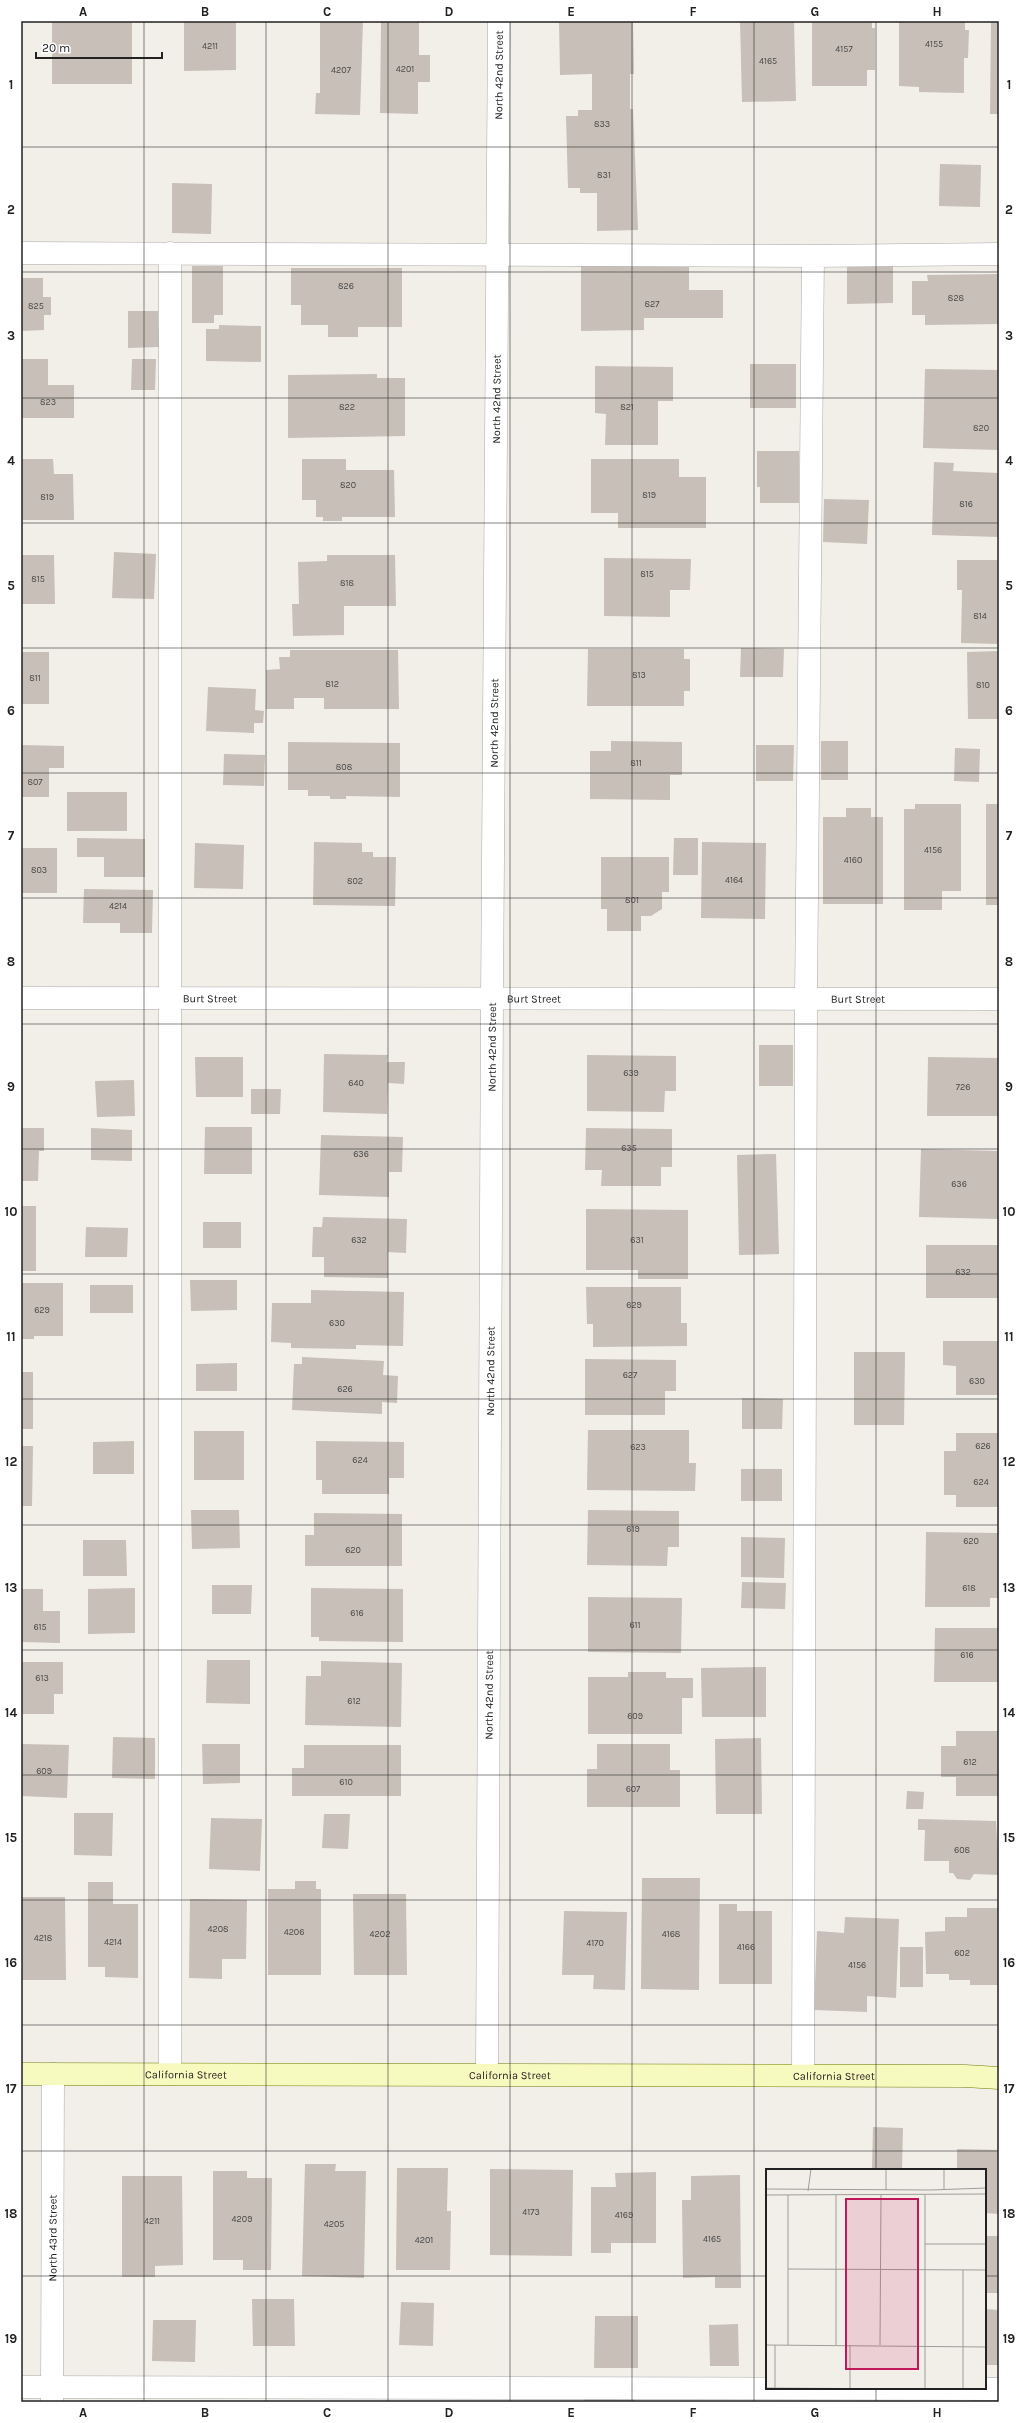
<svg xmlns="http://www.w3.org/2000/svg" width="1020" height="2423" font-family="Karla,sans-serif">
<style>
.building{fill:#c7bfb8}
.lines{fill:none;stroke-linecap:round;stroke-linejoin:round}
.lane-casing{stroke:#a9a9a9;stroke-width:23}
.street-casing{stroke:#a9a9a9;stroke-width:23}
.secondary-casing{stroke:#707d05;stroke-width:23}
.lane{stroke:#fff;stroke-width:22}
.street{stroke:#fff;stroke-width:22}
.secondary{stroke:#f7fabf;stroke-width:22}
.grid{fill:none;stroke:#222;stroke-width:1;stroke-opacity:0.55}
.labels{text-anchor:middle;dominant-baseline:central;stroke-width:3.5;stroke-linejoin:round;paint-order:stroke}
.number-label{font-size:9px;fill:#4b4948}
.street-label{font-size:11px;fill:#222;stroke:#fff}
.inset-road{fill:none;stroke:#9f9d99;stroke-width:1}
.view{fill:#c2185b;fill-opacity:0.15;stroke:#c2185b;stroke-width:2}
.inset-edge{fill:none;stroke:#222;stroke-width:2}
.neatline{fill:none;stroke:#222;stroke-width:1.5}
.grid-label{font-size:13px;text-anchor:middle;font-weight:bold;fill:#222}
</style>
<rect width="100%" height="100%" fill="#f2efe9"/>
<path class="building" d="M52,21h80v63h-80z
M184,21h52v49l-52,1z
M320,21h43l-3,94 -45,-1 1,-21h4z
M381,21h38v34h11v27h-12v32l-38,-1z
M559,21h74l1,53h-4v35h3l5,121 -41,1v-38h-17v-5h-12l-2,-72h12v-6h14v-36l-32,1z
M740,21h54l2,80 -54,1z
M812,21h60v7h3v42h-8v16h-55z
M899,21h66v9h4l-1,28h-4v35l-45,-1v-5l-20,-1z
M991,21h8v93h-9z
M940,164l41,1 -1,42 -41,-1z
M172,183l40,1 -1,50 -39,-1z
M689,263v27h34v28h-79v12l-63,1v-67z
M847,265h46v38l-46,1z
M192,266h31v49h-9v8h-22z
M291,268h111v59h-44v10h-30v-12h-27v-20h-10z
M999,274v50l-74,1v-10h-13v-34h16l-1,-6z
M21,278h22v19h8v18h-7v15l-23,1z
M128,311h30l1,36 -31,1z
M219,325l42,1v36l-55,-1v-32h13z
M21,359h27v26h26v33h-53z
M132,359h24l-1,31h-24z
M750,364h46v44h-46z
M595,366l78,1v34h-15v44h-53l1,-31 -11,-1z
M925,369l74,1v80l-76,-2z
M377,374v4h28v58l-117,2v-63z
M757,451h42v52h-39v-16h-3z
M21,459h32l1,15h19l1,46h-53z
M302,459h44v11h48l1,47h-53v4h-19v-4h-7v-17h-14z
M591,459h88v18h27v51h-88v-15h-27z
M934,462l20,1 -1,8 46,2v64l-67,-2z
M824,499l45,1 -2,44 -44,-2z
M114,552l42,2 -2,45 -42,-1z
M21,555h33l1,49h-34z
M327,555h68l1,51h-52v29l-51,1 -1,-32h7l-1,-42 29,-1z
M604,558l87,1 -1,31h-20v27l-66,-1z
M957,560h42v84l-38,-1 1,-53h-5z
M741,648l43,1 -1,28h-43z
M588,649h96v10h6v32h-6v15h-97z
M290,650h108l1,59h-75v-11h-30v11h-28v-39l14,-1 -1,-12h11z
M999,651v68h-31l-1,-67z
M21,652h28v52h-28z
M208,687l48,2 -1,21 9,1 -1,12h-9v10l-48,-2z
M611,741l71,1v33h-12v25l-80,-1v-48h21z
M821,741h27v39h-27z
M288,742l112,1v54l-54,-1v3h-16v-3h-22v-6h-20z
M21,745l43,1v22h-15v29h-28z
M756,745h38l-1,36h-37z
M955,748l25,1 -1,33 -25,-1z
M224,754l41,1 -1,31 -41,-1z
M67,792h60v39h-60z
M915,804h46v87h-19v19h-38v-101h11z
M986,804h13v101h-13z
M846,808h25v9h12v87h-60v-87h23z
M77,838l68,1v38h-41v-20h-27z
M674,838h24v37h-25z
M314,842l48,1v9h11v5h23l-1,49 -82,-1z
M702,842l64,1 -1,76 -64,-1z
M195,843l49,2 -1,44 -49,-1z
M21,848h36v45h-36z
M601,857h68v35h-7v17l-11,7h-10v15h-34v-22h-6z
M84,889l69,1 -1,43h-32v-10h-37z
M759,1045h34v41h-34z
M324,1054l64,1 -1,7h18l-1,22 -16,-1 -1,31 -64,-2z
M587,1055l89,1v35h-11l-1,21 -77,-1z
M195,1057h48v40h-47z
M928,1057l71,1v58h-72z
M134,1080l1,36 -38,1 -2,-36z
M251,1089h30l-1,25h-29z
M205,1127h47v47h-48z
M21,1128h23v23h-5l-1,30h-17z
M91,1128l41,2v31l-41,-1z
M586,1128l86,1v38h-11v19h-60l1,-16h-17z
M321,1135l82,2 -1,35h-13v25l-70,-2z
M921,1149l78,2v68l-80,-2z
M776,1154l3,100 -40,1 -2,-100z
M21,1206h15v65h-15z
M586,1209l102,1v69h-50v-9h-52z
M323,1217l84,2 -1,34 -18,-1v26l-64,-1v-20h-12l1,-30h9z
M203,1222h38v26h-38z
M86,1227l42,1 -1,29h-42z
M926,1245h73v53h-73z
M190,1280h47v30l-46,1z
M21,1283h42v53h-29v3h-13z
M90,1285h43v28h-43z
M586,1287h95v36h6v23l-94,1v-23h-6z
M311,1290l93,2 -1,54 -47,-1v4l-65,-1v-5l-20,-1 1,-39h39z
M943,1341h56v54h-43v-29l-13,-1z
M854,1352h51l-1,73h-50z
M302,1357l82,4 -1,14 15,1 -1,27 -15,-1v12l-90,-4 2,-46h8z
M585,1359l91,1v31h-11v24h-80z
M237,1363v28h-41v-27z
M21,1372h12v57h-12z
M742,1398l41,1 -1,30h-40z
M588,1430h101v33h7l-1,28 -108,-1z
M194,1431h50v49h-50z
M956,1433h43v74h-43v-12h-12v-44h12z
M134,1441v33h-41v-32z
M316,1441l88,1v36h-15v16h-67v-14h-6z
M21,1446h12l-1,60h-11z
M741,1469h41v32h-41z
M191,1510h48l1,38 -48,1z
M588,1510l91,1v36h-11l-1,19 -80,-1z
M314,1513l88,1v52h-97v-31h9z
M926,1532l73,1v65h-9v9h-65z
M741,1537l44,1 -1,40 -43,-1z
M83,1540h43l1,36h-44z
M742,1582l44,1 -1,26 -44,-1z
M212,1585h40l-1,29h-39z
M135,1588v45l-47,1v-45z
M311,1588l92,1v53l-84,-1v-4h-8z
M21,1589h22v22h17v32l-39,-1z
M588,1597l94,1 -1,55 -93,-1z
M935,1628h64v54h-65z
M207,1660h43v44l-44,-1z
M321,1661l81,2 -1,64 -96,-2 1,-49h15z
M21,1662h42v32h-9v20h-33z
M766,1667v50h-64l-1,-49z
M628,1672h38v6h27v20h-11v36h-94v-57h40z
M956,1731h43v65h-43v-19h-15v-31h15z
M113,1737l42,1v41l-43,-1z
M761,1738l1,76h-46l-1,-75z
M21,1744l48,1 -2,53 -46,-2z
M202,1744h38v39l-37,1z
M597,1744h73v26h10v37h-93v-38h10z
M304,1745h97v51h-109v-28h12z
M907,1791l17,1 -1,17h-17z
M74,1813h39l-1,43 -38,-1z
M324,1814h26l-2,35 -26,-1z
M211,1818l51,1 -2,52 -51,-2z
M918,1819l78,2 3,54 -25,-1 -4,6 -13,-1 -4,-6h-4v-12h-25l1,-31h-7z
M642,1878h58l-1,112 -58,-1z
M295,1881h21v8h5v86h-53v-86h27z
M88,1882h25v22h25v74l-33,-1v-10h-17z
M353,1894h53l1,81h-53z
M21,1897h44l1,83h-45z
M190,1899l57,1 -1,59h-24v20l-33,-1z
M719,1904h18v7h35v73h-53z
M967,1908h32v77h-29v-5h-21v-6h-23l-1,-42 20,-1v-14h22z
M564,1911l63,1 -2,78 -32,-1 1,-14h-32z
M845,1917l54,2 -3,79 -29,-2v16l-53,-2 3,-79 27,2z
M900,1947h23v40h-23z
M873,2127l30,1 -1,42 -30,-1z
M957,2149l42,1v64l-14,-1v-43h-28z
M305,2164h31l-1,7h31l-2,107 -62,-2z
M397,2168h51l-1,43h4l-1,59h-54z
M490,2169l83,1 -1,86 -82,-1z
M213,2171h34v7h25l-1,92h-28v-10h-30z
M656,2172v71h-45v10h-20v-66h25l-1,-14z
M740,2175l1,113h-26v-11l-32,1 -1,-78h9v-24z
M122,2176h60l1,89 -28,1v11h-33z
M985,2236h14v57h-14z
M252,2299h42l1,47h-42z
M401,2302l33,1 -1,43 -34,-1z
M985,2309l14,1v55h-14z
M595,2316h43v52h-44z
M153,2320h43l-1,42 -43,-1z
M738,2324l1,42h-29l-1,-41z
M970,2394l29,1v7h-29z
M584,2396h51v6h-51z"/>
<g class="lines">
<defs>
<path id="lane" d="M21,253l792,3 186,-2
M170,253v1821
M803,2075l3,-1076 7,-743
M21,2387l978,2"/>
<g id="street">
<path id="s1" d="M21,998l978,1"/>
<path id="s2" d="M487,2074l5,-1075 7,-978"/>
<path id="s3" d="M52,2402l1,-328"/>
</g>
<g id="secondary">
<path id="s4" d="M21,2074l944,2 34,2"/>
</g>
</defs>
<use href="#lane" class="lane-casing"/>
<use href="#street" class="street-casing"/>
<use href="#secondary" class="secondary-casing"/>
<use href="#lane" class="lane"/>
<use href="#street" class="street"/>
<use href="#secondary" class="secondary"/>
</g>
<path class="grid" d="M144,21v2381M266,21v2381M388,21v2381M510,21v2381M632,21v2381M754,21v2381M876,21v2149M21,147h978M21,272h978M21,398h978M21,523h978M21,648h978M21,773h978M21,898h978M21,1024h978M21,1149h978M21,1274h978M21,1399h978M21,1525h978M21,1650h978M21,1775h978M21,1900h978M21,2025h978M21,2151h978M21,2276h746M985,2276h14M876,2388v14"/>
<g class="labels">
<g class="number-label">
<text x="934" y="44">4155</text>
<text x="210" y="46">4211</text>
<text x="844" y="49">4157</text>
<text x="768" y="61">4165</text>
<text x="405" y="69">4201</text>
<text x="341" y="70">4207</text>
<text x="602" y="124">833</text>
<text x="604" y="175">831</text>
<text x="346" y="286">826</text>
<text x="956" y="298">828</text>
<text x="652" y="304">827</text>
<text x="36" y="306">825</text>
<text x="48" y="402">823</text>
<text x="347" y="407">822</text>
<text x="627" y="407">821</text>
<text x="981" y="428">820</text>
<text x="348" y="485">820</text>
<text x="649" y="495">819</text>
<text x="47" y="497">819</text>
<text x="966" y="504">816</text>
<text x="647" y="574">815</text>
<text x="38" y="579">815</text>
<text x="347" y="583">818</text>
<text x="980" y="616">814</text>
<text x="639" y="675">813</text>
<text x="35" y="678">811</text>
<text x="332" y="684">812</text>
<text x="983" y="685">810</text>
<text x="636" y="763">811</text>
<text x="344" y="767">808</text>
<text x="35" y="782">807</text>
<text x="933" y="850">4156</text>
<text x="853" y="860">4160</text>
<text x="39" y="870">803</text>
<text x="734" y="880">4164</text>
<text x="355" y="881">802</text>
<text x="632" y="900">801</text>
<text x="118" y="906">4214</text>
<text x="631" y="1073">639</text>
<text x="356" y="1083">640</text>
<text x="963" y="1087">726</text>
<text x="629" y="1148">635</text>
<text x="361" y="1154">636</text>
<text x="959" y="1184">636</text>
<text x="359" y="1240">632</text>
<text x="637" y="1240">631</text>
<text x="963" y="1272">632</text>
<text x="634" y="1305">629</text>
<text x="42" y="1310">629</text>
<text x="337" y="1323">630</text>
<text x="630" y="1375">627</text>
<text x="977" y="1381">630</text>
<text x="345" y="1389">626</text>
<text x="983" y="1446">626</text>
<text x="638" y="1447">623</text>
<text x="360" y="1460">624</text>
<text x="981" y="1482">624</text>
<text x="633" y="1529">619</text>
<text x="971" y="1541">620</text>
<text x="353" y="1550">620</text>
<text x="969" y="1588">618</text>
<text x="357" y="1613">616</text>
<text x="635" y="1625">611</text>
<text x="40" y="1627">615</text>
<text x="967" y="1655">616</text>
<text x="42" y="1678">613</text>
<text x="354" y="1701">612</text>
<text x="635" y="1716">609</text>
<text x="970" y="1762">612</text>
<text x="44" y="1771">609</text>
<text x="346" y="1782">610</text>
<text x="633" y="1789">607</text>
<text x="962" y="1850">608</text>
<text x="218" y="1929">4208</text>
<text x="294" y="1932">4206</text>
<text x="380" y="1934">4202</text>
<text x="671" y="1934">4168</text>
<text x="43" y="1938">4218</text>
<text x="113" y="1942">4214</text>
<text x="595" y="1943">4170</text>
<text x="746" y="1947">4166</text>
<text x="962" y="1953">602</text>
<text x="857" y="1965">4156</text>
<text x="531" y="2212">4173</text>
<text x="624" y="2215">4169</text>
<text x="242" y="2219">4209</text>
<text x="152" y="2221">4211</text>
<text x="334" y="2224">4205</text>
<text x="712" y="2239">4165</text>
<text x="424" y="2240">4201</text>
</g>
<g class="street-label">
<text stroke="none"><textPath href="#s2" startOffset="1999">North 42nd Street</textPath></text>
<text stroke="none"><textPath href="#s2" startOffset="1675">North 42nd Street</textPath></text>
<text stroke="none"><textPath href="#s2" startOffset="1351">North 42nd Street</textPath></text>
<text stroke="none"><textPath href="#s1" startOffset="189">Burt Street</textPath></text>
<text stroke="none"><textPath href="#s1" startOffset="513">Burt Street</textPath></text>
<text stroke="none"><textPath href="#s1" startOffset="837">Burt Street</textPath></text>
<text stroke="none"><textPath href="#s2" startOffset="1027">North 42nd Street</textPath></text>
<text stroke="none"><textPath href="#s2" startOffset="703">North 42nd Street</textPath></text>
<text stroke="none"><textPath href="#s2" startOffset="379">North 42nd Street</textPath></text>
<text stroke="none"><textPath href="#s4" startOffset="165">California Street</textPath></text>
<text stroke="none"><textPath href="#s4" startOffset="489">California Street</textPath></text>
<text stroke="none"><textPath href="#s4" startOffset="813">California Street</textPath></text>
<text stroke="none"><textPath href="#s3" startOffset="164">North 43rd Street</textPath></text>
</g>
</g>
<g transform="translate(766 2169)">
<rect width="220" height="220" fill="#f2efe9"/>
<path class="inset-road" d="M120,0v21M178,0v21M0,20l165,1 55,-2M42,22l3,-22M0,26l220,-1M159,75h61M22,100l198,1M0,176l220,2M9,176v44M22,176v-150M70,176v-150M114,176l1,-150M0,219l146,1M84,220v-44M159,220v-194M197,220v-119"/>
<path class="view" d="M80,30h72v170h-72z"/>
<rect width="220" height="220" class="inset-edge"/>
</g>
<rect width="1020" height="2423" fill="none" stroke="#ffffff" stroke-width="44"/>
<path d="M36 52v6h126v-6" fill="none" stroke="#222222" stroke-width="2"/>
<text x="42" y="52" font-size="12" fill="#222222" stroke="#ffffff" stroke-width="3" paint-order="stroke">20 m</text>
<rect x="22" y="22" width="976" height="2379" class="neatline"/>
<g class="grid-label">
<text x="83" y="16">A</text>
<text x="205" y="16">B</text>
<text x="327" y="16">C</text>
<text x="449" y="16">D</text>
<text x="571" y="16">E</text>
<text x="693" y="16">F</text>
<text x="815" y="16">G</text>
<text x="937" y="16">H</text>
<text x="11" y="89">1</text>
<text x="1009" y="89">1</text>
<text x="11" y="214">2</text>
<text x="1009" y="214">2</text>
<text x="11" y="340">3</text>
<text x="1009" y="340">3</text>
<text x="11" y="465">4</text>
<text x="1009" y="465">4</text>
<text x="11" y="590">5</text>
<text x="1009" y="590">5</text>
<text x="11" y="715">6</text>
<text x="1009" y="715">6</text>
<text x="11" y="840">7</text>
<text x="1009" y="840">7</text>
<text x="11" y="966">8</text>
<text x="1009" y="966">8</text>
<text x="11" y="1091">9</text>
<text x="1009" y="1091">9</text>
<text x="11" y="1216">10</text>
<text x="1009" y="1216">10</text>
<text x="11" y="1341">11</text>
<text x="1009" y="1341">11</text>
<text x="11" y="1466">12</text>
<text x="1009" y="1466">12</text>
<text x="11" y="1592">13</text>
<text x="1009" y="1592">13</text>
<text x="11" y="1717">14</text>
<text x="1009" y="1717">14</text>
<text x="11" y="1842">15</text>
<text x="1009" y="1842">15</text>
<text x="11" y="1967">16</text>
<text x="1009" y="1967">16</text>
<text x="11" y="2093">17</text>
<text x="1009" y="2093">17</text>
<text x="11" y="2218">18</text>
<text x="1009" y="2218">18</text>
<text x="11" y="2343">19</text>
<text x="1009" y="2343">19</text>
<text x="83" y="2417">A</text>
<text x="205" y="2417">B</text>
<text x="327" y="2417">C</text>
<text x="449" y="2417">D</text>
<text x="571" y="2417">E</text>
<text x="693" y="2417">F</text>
<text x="815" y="2417">G</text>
<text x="937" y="2417">H</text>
</g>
</svg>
